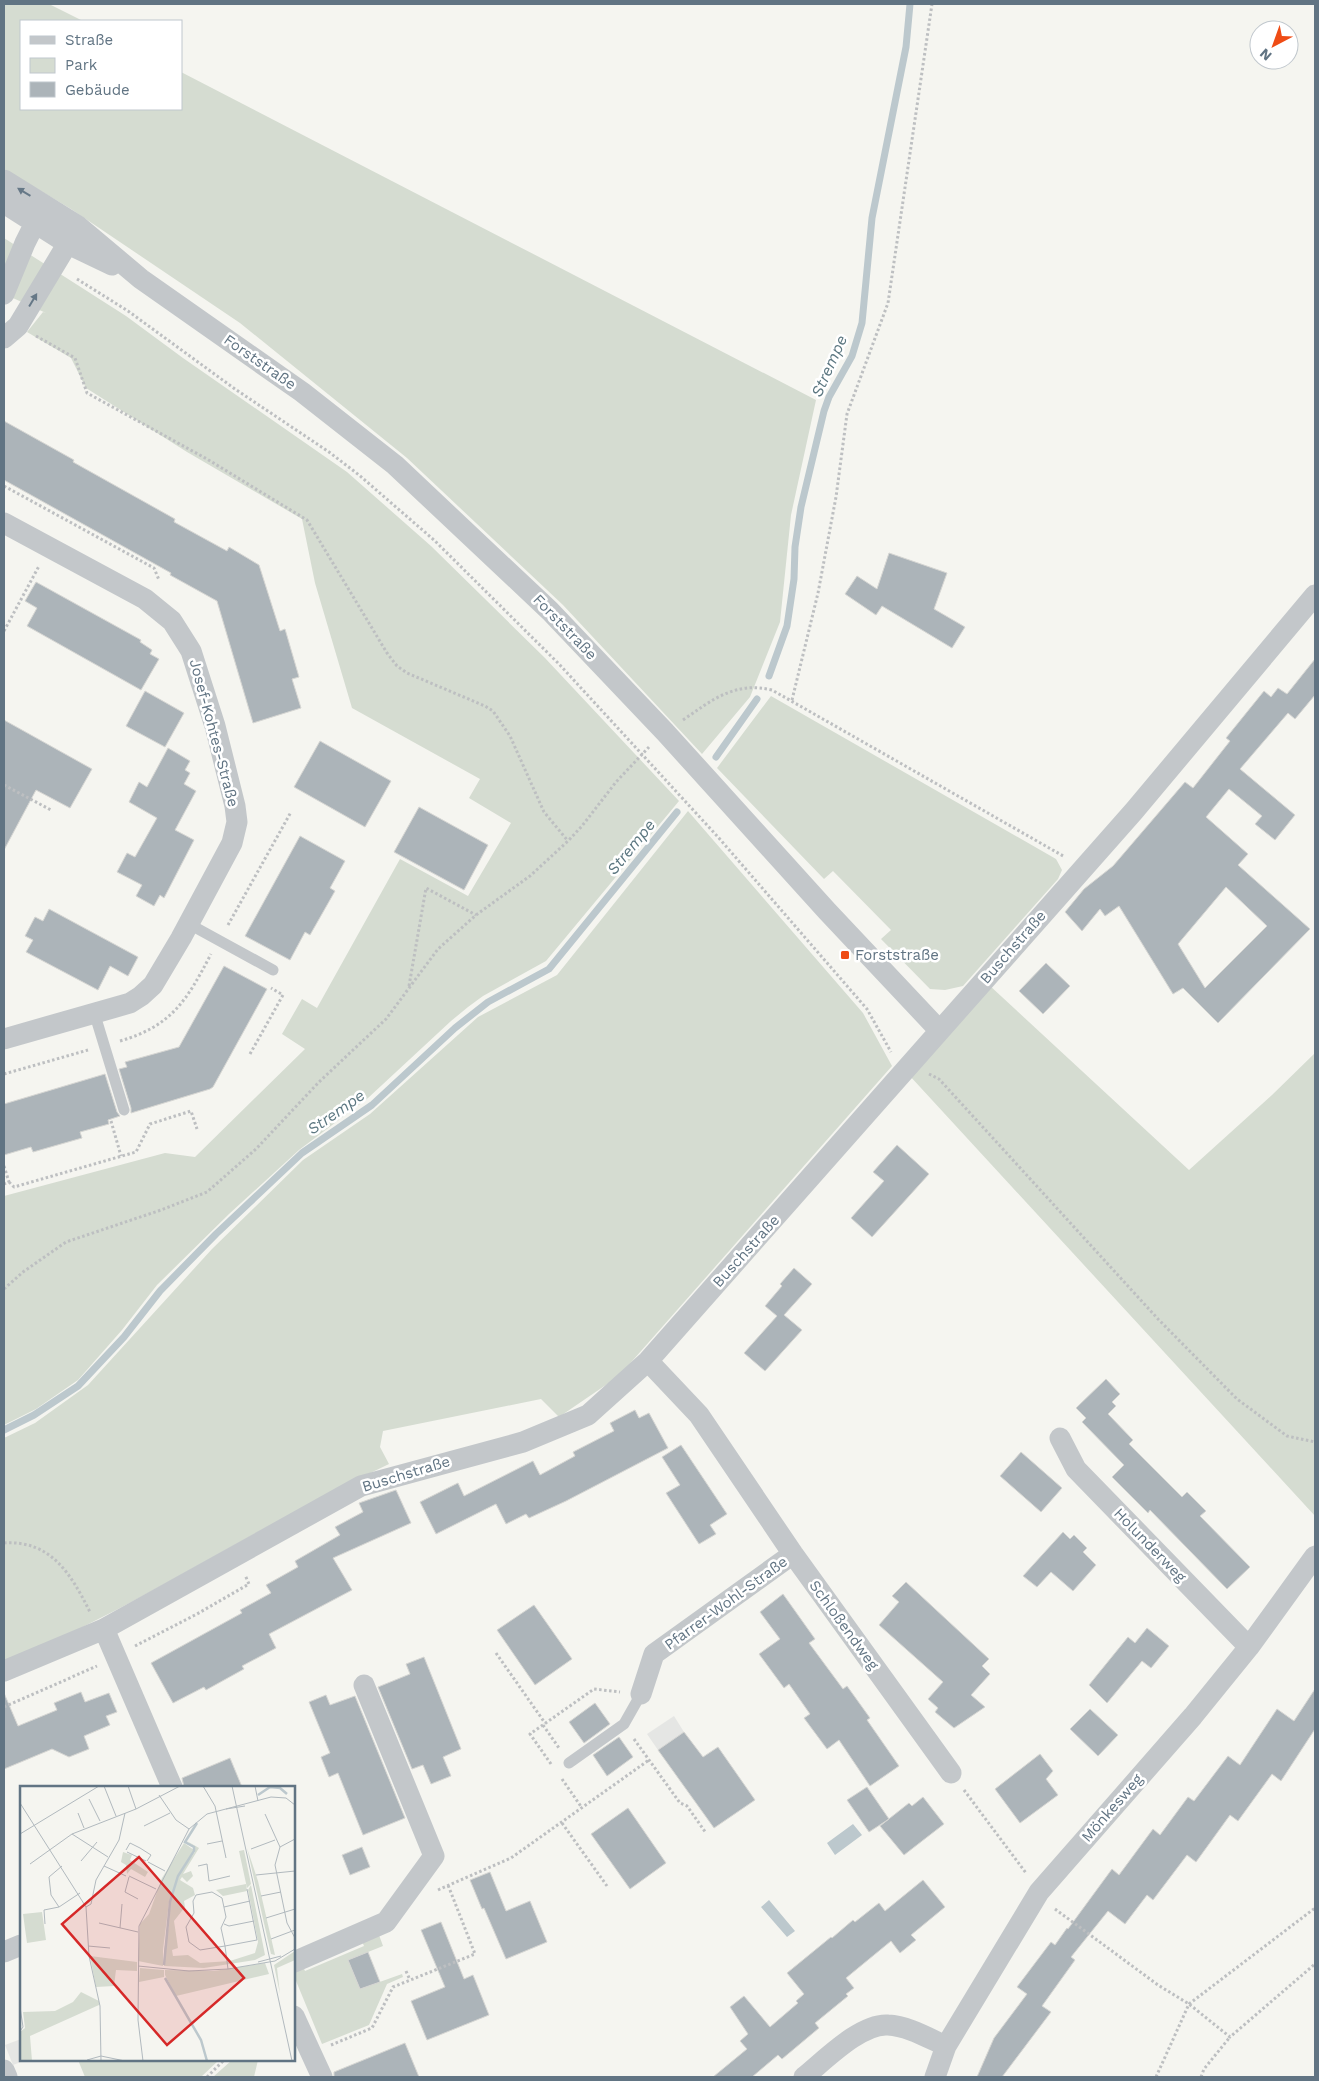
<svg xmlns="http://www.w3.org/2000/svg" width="1319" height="2081" font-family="'Work Sans',sans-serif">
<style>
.built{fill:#e5e6e4}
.green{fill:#d5dcd1}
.water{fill:#bcc8cd}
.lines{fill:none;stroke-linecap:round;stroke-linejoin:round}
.stream{stroke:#bcc8cd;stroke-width:7}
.building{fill:#acb4b9;stroke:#d6d6d3;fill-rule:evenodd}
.path{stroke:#bdbfc1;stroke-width:3;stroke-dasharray:2.5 2.5;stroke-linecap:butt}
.service{stroke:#c3c7ca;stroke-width:11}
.minor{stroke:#c3c7ca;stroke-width:21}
.oneway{fill:#667887}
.poi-dot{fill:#ef4c15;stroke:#fff;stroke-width:2}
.labels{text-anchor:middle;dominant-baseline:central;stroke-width:5;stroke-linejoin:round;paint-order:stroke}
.street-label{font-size:15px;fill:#617483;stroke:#fff}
.poi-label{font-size:15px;fill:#617483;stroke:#fff;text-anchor:start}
.water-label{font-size:16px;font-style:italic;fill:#5c7781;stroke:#fff}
.inset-river{fill:none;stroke:#bcc8cd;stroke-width:2.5}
.inset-road{fill:none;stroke:#b1b9be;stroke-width:1}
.view{fill:#d62828;fill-opacity:0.15;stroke:#d62828;stroke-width:2.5}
.inset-edge{fill:none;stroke:#617483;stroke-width:2.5}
</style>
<rect width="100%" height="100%" fill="#f5f5f0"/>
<path class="built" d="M674,1716l10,16 -26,18 -11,-16z
M21,2039v21h5l-13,5 -8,-20z"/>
<path class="green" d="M4,4h45l34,17h-62v88h160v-37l635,328 -25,115 -11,107 -30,75 -48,57 -139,-149 -156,-147 -167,-135 -169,-114 -67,-40z
M4,238l122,78 57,42 164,114 84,74 114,112 134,143 -133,160 -63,35 -15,11 -17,14 -83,77 -69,52 -70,64 -72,71 -35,45 -44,50 -42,29 -32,16v-229l161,-43 30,4 110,-108 -23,-15 20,-35 15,9 83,-149 68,37 43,-73 -42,-25 11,-19 -128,-71 -37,-125 -13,-64 -115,-67 -101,-64 -15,-30 -44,-26 16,-20 3,1 -42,-19z
M771,696l285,163 6,11 -4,9 -95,107 -18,4 -15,-1 -49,-50 10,-9 -58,-59 -9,8 -107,-111z
M688,811l175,202 29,53 -273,310 -60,41 -18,-18 -158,32 -3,16 9,17c-131,61 -251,144 -385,199v-225l31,-15 53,-38 124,-136 91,-89 67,-46 108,-97 79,-42z
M989,985l200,185 83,-75 43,-42v463l-406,-441z
M379,1935l4,11 -35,14 12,29 42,-15 1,3 -16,7 -18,41 -47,19 -28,-68v-7l8,-5 3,7 59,-25 -3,-7z
M78,2060h141l-18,17h-116z
M232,2060h26l-4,17h-41z"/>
<path class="water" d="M853,1824l9,11 -27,20 -8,-12z
M769,1900l26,31 -8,6 -26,-30z"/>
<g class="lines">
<path class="stream" d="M769,676l18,-50 7,-47 1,-32 6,-40 23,-96 5,-14 23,-41 10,-33 10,-105 34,-171 4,-43
M716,757l41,-58
M4,1430l30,-15 44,-29 46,-49 36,-46 56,-57 86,-81 70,-48 83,-77 33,-26 61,-33 128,-157"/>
</g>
<path class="building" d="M4,421l70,39 -1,2 102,57 -1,3 53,29 2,-4 30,18 21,66 5,-2 14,48 -7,2 9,29 -48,15 -36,-122 -47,-26 1,-2 -167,-93z
M889,553l58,20 -13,36 31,18 -13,21 -70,-42 -6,9 -31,-21 12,-18 20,13z
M36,582l105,58 -1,2 12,8 -2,4 9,5 -18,31 -114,-64 10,-18 -12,-7z
M1315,659v36l-20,24 -7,-6 -48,56 55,46 -20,25 -20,-16 7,-8 -33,-27 -23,28 42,37 -10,11 72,64 -92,94 -35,-35 -10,6 -54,-88 -14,10 -5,-7 -18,22 -17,-19 19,-23 29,-23 72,-84 8,6 37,-47 -4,-3 38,-47 7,6 7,-9 9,6zM1226,887l41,39 -62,62 -27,-44z
M145,691l39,22 -19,34 -39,-21z
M4,720l88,49 -22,39 -34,-18 -32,60z
M320,741l71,40 -26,46 -71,-40z
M168,748l22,13 -5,9 5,3 -6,11 12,7 -21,39 19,10 -30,58 -4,-3 -6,11 -18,-10 6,-11 -25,-13 10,-19 8,4 22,-39 -28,-16 10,-20 8,5z
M419,807l69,38 -24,45 -70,-38z
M300,836l45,25 -15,27 5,3 -25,44 -5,-3 -15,28 -45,-24z
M49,909l89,48 -10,19 -18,-10 -12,24 -72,-38 7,-12 -8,-4 10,-19 8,4z
M1046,963l24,23 -27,28 -24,-23z
M224,966l43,23 -54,98 -3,2 -79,24v-5l-12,-39 8,-2 -2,-5 54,-15z
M105,1074l12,38 3,4 -12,4 1,4 -29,8 2,6 -49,14 -2,-5 -27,8v-51z
M897,1145l32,29 -57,63 -21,-19 33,-37 -11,-9z
M794,1268l18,16 -28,31 18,15 -37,41 -21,-18 33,-37 -12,-10 17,-20 -2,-2z
M1106,1379l14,15 -8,8 4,4 -8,8 25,26 -4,4 53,53 5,-5 19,19 -6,5 50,51 -23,22 -77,-79 -2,3 -36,-36 12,-12 -42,-43 4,-4 -10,-10z
M635,1410l4,8 10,-5 19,35 -102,53 -37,17 -3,-4 -20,10 -10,-20 -60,30 -16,-32 38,-19 6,13 69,-35 7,14 35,-19 -2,-4 41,-21 -4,-8z
M681,1445l46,69 -17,11 6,9 -17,10 -33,-51 14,-8 -18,-28z
M1021,1452l41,36 -21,24 -41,-36z
M396,1490l15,33 -78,35 19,32 -83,44 7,14 -34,18 2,3 -38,21 -2,-3 -31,16 -22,-40 91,-50 -2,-3 31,-17 -5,-8 32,-18 -3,-6 45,-26 -5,-8 28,-15 -4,-9z
M1063,1532l7,7 4,-4 13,13 -4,4 13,13 -23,26 -22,-19 -14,15 -14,-11z
M906,1582l83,77 -7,7 8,8 -19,21 14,12 -31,21 -19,-16 3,-4 -10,-9 15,-17 -64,-57 20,-23 -7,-6z
M783,1594l32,45 -6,4 34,46 4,-3 23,32 -3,2 32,46 -29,20 -31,-46 -12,9 -23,-31 6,-4 -21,-30 -5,4 -25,-34 21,-15 -20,-27z
M534,1605l38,54 -37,26 -38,-55z
M1147,1628l22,18 -18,22 -9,-7 -35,42 -18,-18 39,-48 7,6z
M424,1657l37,92 -18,8 8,19 -20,8 -8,-19 -11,4 -34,-82 32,-13 -4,-10z
M1315,1689v40l-34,52 -9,-7 -34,47 -8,-6 -34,47 -9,-7 -34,45 -6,-5 -22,29 -17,-13 -37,46 4,3 -33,46 9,6 -49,65h-25l17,-39 33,-44 -10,-7 34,-45 4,3 12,-17 1,1 44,-60 7,6 34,-46 7,6 28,-38 6,4 34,-45 12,9 37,-56 17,12z
M81,1692l4,10 24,-9 8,19 -11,4 4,9 -26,11 5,13 -20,8 -17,-8 -48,20v-76l14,33 39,-16 -3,-7z
M326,1695l4,10 25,-9 50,122 -42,17 -25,-62 -9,4 -8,-20 9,-4 -21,-51z
M595,1703l15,21 -26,19 -15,-21z
M1090,1709l28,26 -20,21 -28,-27z
M684,1732l19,25 15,-10 37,53 -41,28 -56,-78z
M619,1737l14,20 -26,19 -14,-21z
M1040,1754l13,17 -7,8 12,16 -38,28 -25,-34z
M230,1758l12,29h-58l-2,-9z
M867,1787l22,32 -20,13 -22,-32z
M923,1797l21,27 -40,31 -24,-29 29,-23 3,3z
M628,1808l38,55 -36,26 -39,-55z
M362,1847l8,20 -20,8 -8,-20z
M490,1872l16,39 24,-10 17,41 -41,17 -22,-51 -2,1 -12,-29z
M923,1880l22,27 -34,28 5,5 -16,13 -9,-12 -45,37 8,10 -8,6 2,2 -33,27 4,5 -37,31 -4,-4 -26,22h-39l34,-28 -7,-8 8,-7 -18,-27 14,-11 26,31 28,-24 -2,-2 8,-7 -17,-21 44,-36 1,1 21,-18 2,2 24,-19 6,8z
M441,1922l23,57 9,-4 16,40 -62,25 -16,-39 34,-14 -24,-57z
M368,1952l12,30 -20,7 -12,-29z
M405,2043l14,34h-85v-5z"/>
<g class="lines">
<path class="path" d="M77,279l51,32 107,78 94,63 30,23 75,65 125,124 159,173 149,172 24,43
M36,336l39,22 12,35 120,66 100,61 80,133 10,13 10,7 78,33 8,5 17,25 34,76 24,29
M4,486l150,82 5,12
M4,631l35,-65
M792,700l26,-107 18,-96 11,-83 41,-111 44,-299
M683,720c29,-20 52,-39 89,-30l293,167
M4,785l47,25
M228,925l63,-113
M409,986l17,-98 50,27
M120,1041c52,-15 67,-41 91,-87
M250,1054l33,-59 -12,-7
M4,1074l84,-24
M929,1074l10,5 219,240 79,80 50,37 28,6
M111,1121l10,35
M4,1166l5,16 -5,2
M9,1182l5,5 122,-35 14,-28 41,-13 6,18
M4,1289l19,-17 43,-30 95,-32 46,-18 49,-43 63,-67 67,-63 52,-70 38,-34 54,-39 38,-35 14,-15 34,-44 33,-35
M4,1543c47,-3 67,31 86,69
M135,1646l62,-32 52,-30 -4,-9
M496,1653l49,70
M4,1707l93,-41
M543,1725l16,23
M634,1739l46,64 7,3 19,27
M551,1764l-21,-30 64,-45 26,3
M562,1779l20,29
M964,1790l62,83
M562,1823l45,63
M438,1890l73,-32 138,-98
M1055,1909l103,76 31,19 41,33 85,-73
M406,1971l4,9
M331,2045l41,-17 21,-41 82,-33 -27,-69
M207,2077l17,-17
M1156,2077l33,-73 126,-96
M1201,2077l3,-8 26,-32"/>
<path class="service" d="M189,924l84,46
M94,1012l30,98
M569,1763l55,-39 17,-30"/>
<path class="minor" d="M4,180l74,46 63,53 161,113 93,73 155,146 115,121 162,179 112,119
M4,203l64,41 44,21
M4,294l21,-51 17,-34
M4,338l14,-12 56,-93
M4,523l141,76 27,22 19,30 24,75 20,80 2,16 -5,21 -51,95 -28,47 -12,11 -11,7 -126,36
M648,1361l51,54 94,139 158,219
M1060,1438l16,31 173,178
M104,1629l68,158
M4,1671l100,-42 257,-143 162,-44 65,-27 60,-54 486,-550 181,-216
M641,1694l13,-40 139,-100
M4,1952l17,-7
M294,1962l92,-40 48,-66 -70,-171
M294,2016l28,61
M4,2070l3,7
M804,2077c21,-17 57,-54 84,-52 20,1 40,13 58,21
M935,2077l11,-31 93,-154 154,-176 56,-69 66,-91"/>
</g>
<defs><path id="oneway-solid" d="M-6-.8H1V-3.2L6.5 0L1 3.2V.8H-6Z" transform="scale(1.25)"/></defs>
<g class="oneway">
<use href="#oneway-solid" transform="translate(24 192) rotate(-149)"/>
<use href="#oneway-solid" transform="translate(33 300) rotate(-59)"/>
</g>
<rect class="poi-dot" x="840" y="950" width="10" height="10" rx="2.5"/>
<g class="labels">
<g class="street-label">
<text transform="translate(260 362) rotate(35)">Forststraße</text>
<text transform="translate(565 627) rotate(46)">Forststraße</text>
<text transform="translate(214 733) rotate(75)">Josef-Kohtes-Straße</text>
<text transform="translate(1013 947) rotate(-49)">Buschstraße</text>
<text transform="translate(746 1251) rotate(-48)">Buschstraße</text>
<text transform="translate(406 1474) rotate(-17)">Buschstraße</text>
<text transform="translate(1150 1545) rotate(46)">Holunderweg</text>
<text transform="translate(726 1603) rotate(-36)">Pfarrer-Wohl-Straße</text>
<text transform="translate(844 1625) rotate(54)">Schloßendweg</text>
<text transform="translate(1112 1808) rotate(-49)">Mönkesweg</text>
</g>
<g class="poi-label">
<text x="855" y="955">Forststraße</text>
</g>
<g class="water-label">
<text transform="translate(829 366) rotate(-66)">Strempe</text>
<text transform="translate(631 847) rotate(-51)">Strempe</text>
<text transform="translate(336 1112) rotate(-35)">Strempe</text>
</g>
</g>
<g transform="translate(20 1786)">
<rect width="275" height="275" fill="#f5f5f0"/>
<path d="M165,54l14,8 -16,26 8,-3 2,5 -6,6 -5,-5 -2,3 13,8 2,7 -11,6 1,6 -11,14 4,27 -6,2 1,6 15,-1 12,8 30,-2 25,-8 3,-11 -10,-52 3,-5 14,70 -10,5 -51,8 -40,-2v-16l5,-24 1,-24 11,-32 -12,32 -6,48v16l-25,-5 2,-37 9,-10 13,-36 22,-35 10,7 -12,20 13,-18v-5zM227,62l11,33 17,74 -4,-1zM224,64l7,34 -4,4 -8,-37zM103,66l9,3 -2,5 18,12 -3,5 -14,-8 -4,5 -1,-9 -5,-3zM226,98l1,7 -24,5 -7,-6zM22,126l4,28 -19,3 -4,-29zM275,165v9l-18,8 3,26 -6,-29zM70,170l47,6v9l-21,-1 -2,16 -18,1zM245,177l4,11 -93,22 -11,-21v-5l49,1zM120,182l24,2v7l-25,5zM61,206l18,9v4l-69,31 2,25h-12v-29l5,-4 -2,-16 32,-1 18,-9z" fill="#d5dcd1"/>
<path class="inset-river" d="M238,9l12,-8 10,1 7,6M144,179l6,-63 8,-26 16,-25v-4l-9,-5 12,-19M145,192l36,62 6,21"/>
<path class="inset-road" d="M84,0l12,30M108,0l8,23M183,0l12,20 11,52M212,0l60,275M235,0l3,15M139,9l17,25 13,9M69,13l11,22M0,17l66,104 3,49 11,50 1,55M206,23l19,-3M58,27l6,15M245,28l15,33M124,40l26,-13M0,48l79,-48M52,48l36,23M275,53l-15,8 -5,18 12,58 8,15M187,58l15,-3M231,63l24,-9M106,64l4,-7 10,5 11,7 -4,6M107,66l19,9M61,75l16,-19M128,76l17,9M10,78l42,-30 64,-25 44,-23M42,80l-13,11 2,18 8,12 21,-14M84,80l22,10M178,80l9,-2 2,17 21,-5M236,89l39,-4M109,90l27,13M109,91l-4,15 13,7M241,110l20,-4M66,121l5,-3 5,-24 23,-40 6,-27M204,121l26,-6M246,132l29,-9M79,137l39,9M25,138l-1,-14 15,-3M204,138l5,2 25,-5M100,142l2,-24M251,153l24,-9M68,160l22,2M238,176l23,-6M118,180l51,5 39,-2 47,-8 20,-12M208,183l-3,-23 -25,4 -11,-8 -3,-15 8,-14 -1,-12 3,-6 16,-3 10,6 4,19 -5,11 4,18 32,-6 -10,-51M0,245l3,-4 -3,-20M67,274l14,-4 24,5M123,275l-5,-41 1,-94 50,-97 18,-15 64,-17 15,1 9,7"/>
<path class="view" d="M119,71l105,121 -77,67 -105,-121z"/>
<rect width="275" height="275" class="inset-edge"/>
</g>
<rect width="1319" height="2081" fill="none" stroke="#617483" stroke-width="10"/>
<rect x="20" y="20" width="162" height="90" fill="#ffffff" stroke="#c0c7cd"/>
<rect x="30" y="36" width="25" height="8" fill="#c3c7ca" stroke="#c0c7cd"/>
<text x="65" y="45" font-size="15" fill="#617483">Straße</text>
<rect x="30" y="58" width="25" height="15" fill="#d5dcd1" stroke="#c0c7cd"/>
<text x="65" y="70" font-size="15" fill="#617483">Park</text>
<rect x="30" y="82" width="25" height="15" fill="#acb4b9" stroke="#c0c7cd"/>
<text x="65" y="95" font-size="15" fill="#617483">Gebäude</text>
<g transform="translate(1274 45) rotate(221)"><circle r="24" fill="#ffffff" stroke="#c0c7cd"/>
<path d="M0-4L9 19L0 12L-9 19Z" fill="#ef4c15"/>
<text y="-8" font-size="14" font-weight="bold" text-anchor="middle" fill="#617483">N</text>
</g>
</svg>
